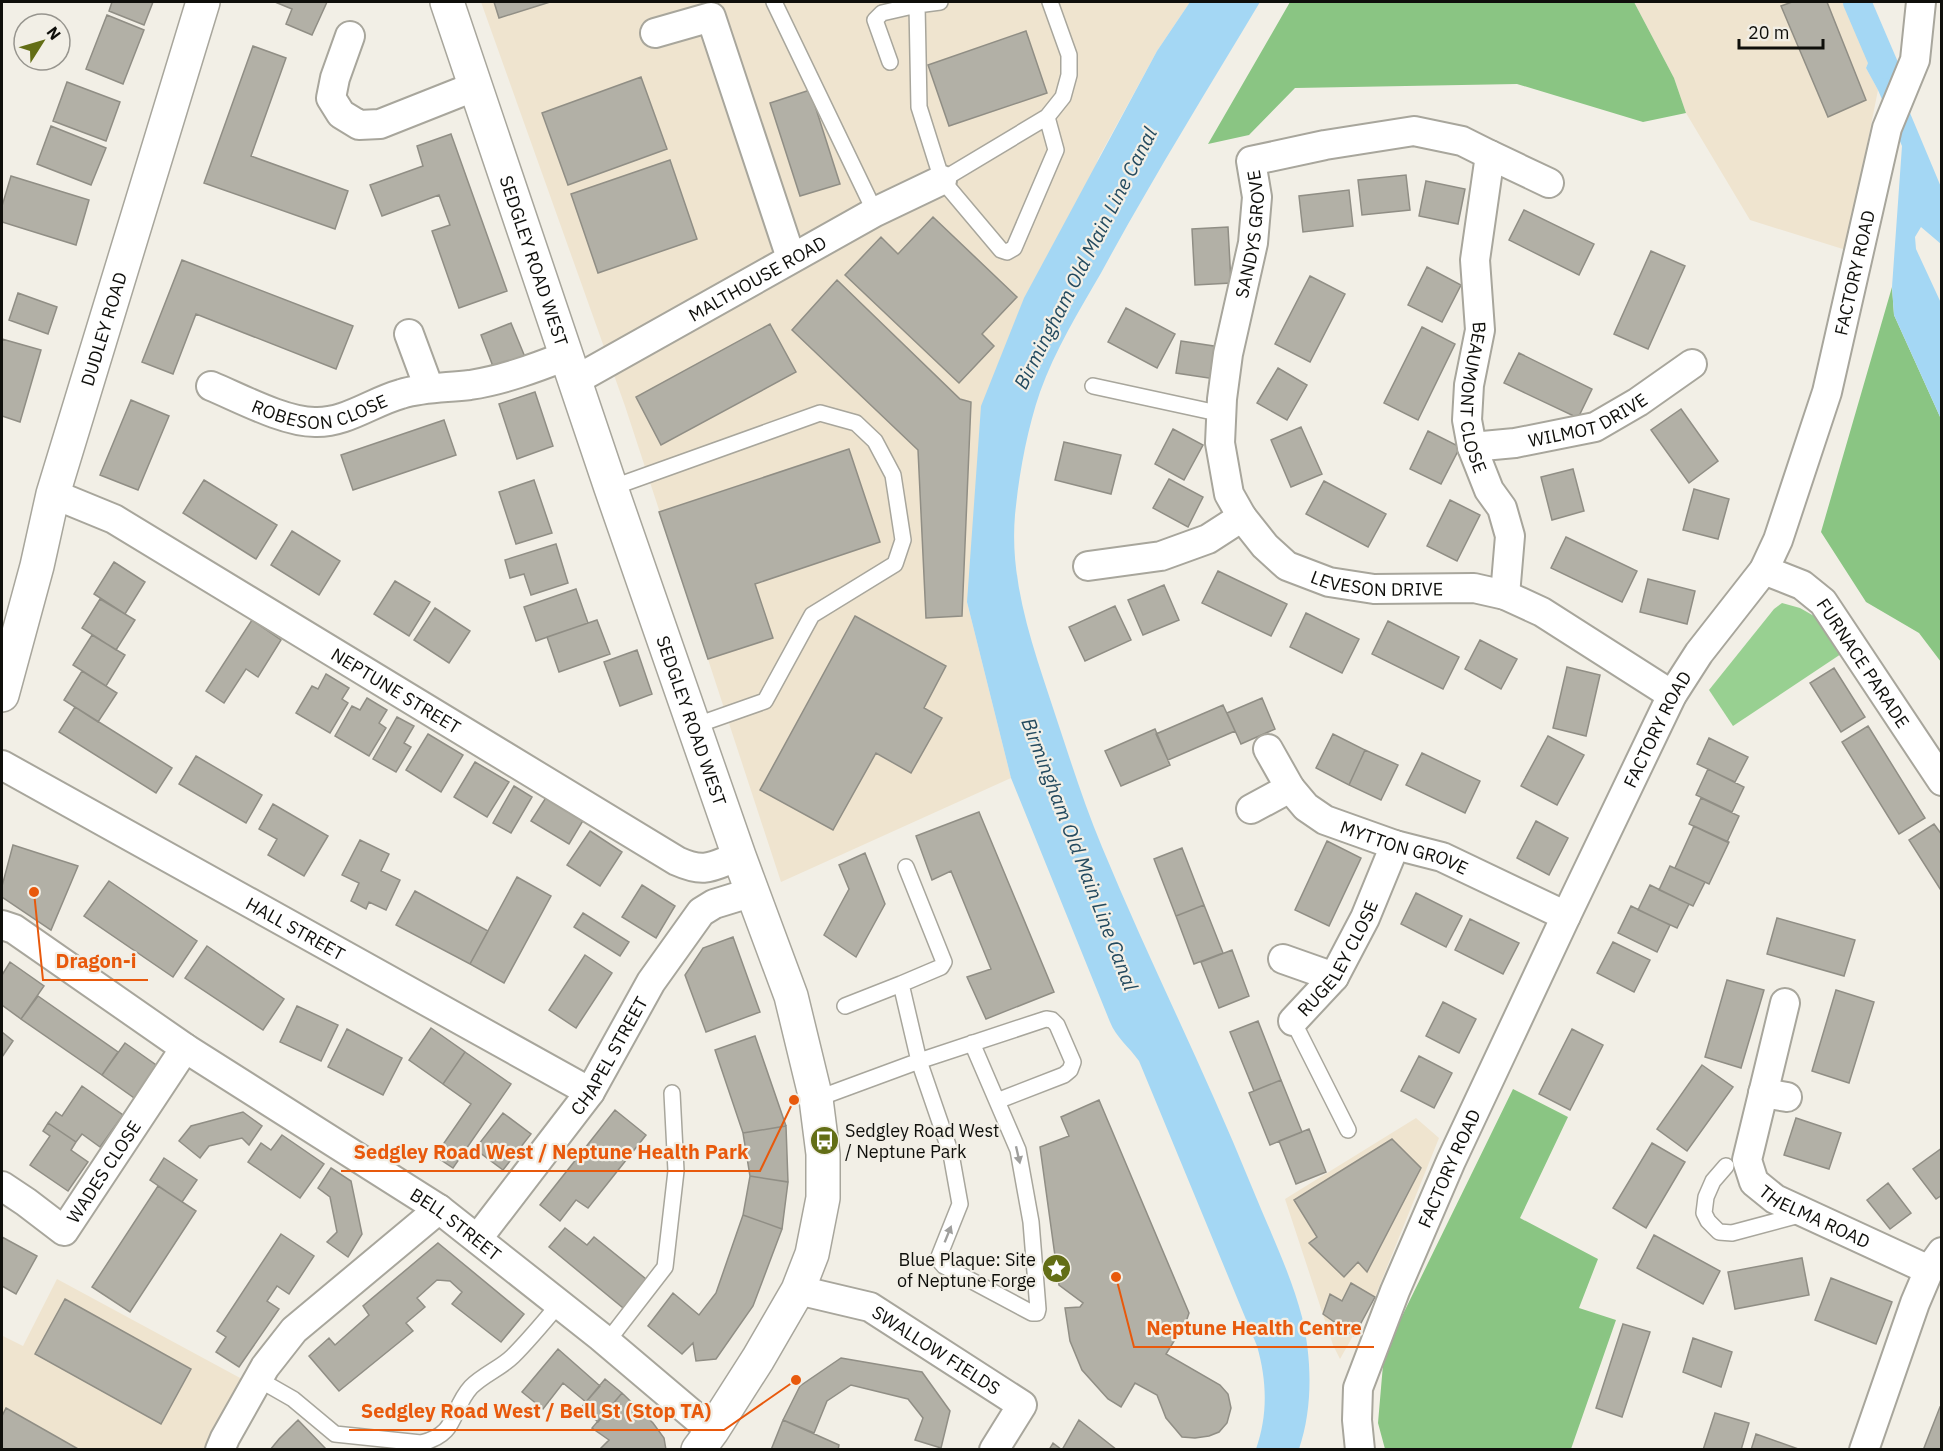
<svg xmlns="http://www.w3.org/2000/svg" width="1943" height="1451" font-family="'IBM Plex Sans',sans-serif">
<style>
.industrial{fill:#efe4cf}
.green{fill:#98d091}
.forest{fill:#8ac583}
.water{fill:#a4d7f4}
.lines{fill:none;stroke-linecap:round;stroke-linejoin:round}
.canal{stroke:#a4d7f4;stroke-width:28}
.building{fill:#b2b0a6;stroke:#908e85;stroke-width:1.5}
.lane-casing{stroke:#a8a69c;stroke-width:18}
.street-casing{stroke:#a8a69c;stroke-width:32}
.primary-casing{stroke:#a8a69c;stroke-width:36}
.lane{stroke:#fff;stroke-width:15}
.street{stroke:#fff;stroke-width:28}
.primary{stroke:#fff;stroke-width:33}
.oneway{fill:#9f9f9d}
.labels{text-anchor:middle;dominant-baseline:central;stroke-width:4.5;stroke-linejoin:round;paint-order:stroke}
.street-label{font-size:18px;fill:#0f0f0b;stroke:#f2efe6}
.poi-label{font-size:18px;fill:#0f0f0b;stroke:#f2efe6;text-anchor:start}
.water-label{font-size:20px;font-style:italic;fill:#234a5f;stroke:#f2efe6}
.leader{fill:none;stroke:#e8590c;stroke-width:2}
.callout-dot{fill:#e8590c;stroke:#f2efe6;stroke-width:2}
.callout-label{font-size:20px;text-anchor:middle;font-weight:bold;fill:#e8590c;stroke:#f2efe6;stroke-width:4.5;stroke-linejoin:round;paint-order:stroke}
</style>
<rect width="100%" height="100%" fill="#f2efe6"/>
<path class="industrial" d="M481,2h709l-33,49 -59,108 -131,443 44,176 -230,104 -156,-476z
M1634,2h215l23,51 -6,15 12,22 -32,160 -96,-30 -64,-107 -12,-35z
M1416,1118l23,20 -64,159 -35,62 -7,-14 -48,-146z
M57,1279l185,100 -36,70h-204v-110l1,-3 20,10z"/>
<path class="green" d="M1782,603l18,5 21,12 23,32 -111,74 -24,-36 65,-81z"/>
<path class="forest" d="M1290,2h344l40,76 12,35 -43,9 -126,-38 -222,4 -46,47 -41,9z
M1892,287l2,28 47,104v243l-22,-29 -53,-31 -45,-70z
M1513,1089l55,28 -48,101 78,41 -19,49 37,12 -45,129h-186l-7,-26 6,-70z"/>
<path class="water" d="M1190,2h70c-54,90 -109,179 -159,271 -22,38 -46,77 -61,119 -13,38 -21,82 -25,123 -6,68 19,135 40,199 15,45 29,90 47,133 47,114 103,224 149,338 17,42 40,89 51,132 10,42 11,91 -3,132h-43c12,-34 11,-68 1,-103l-118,-285c-10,-14 -23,-24 -29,-39l-99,-244 -44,-176 14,-196 43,-108 133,-247z
M1869,28l18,30 54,129v57l-20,-17 -6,10 1,12 25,54v116l-47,-104 -2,-28 10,-141 -24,-56 -12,-22 6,-15z"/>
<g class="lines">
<path class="canal" d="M1857,2l27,63"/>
</g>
<path class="building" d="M112,2h41l-9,23 -35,-14z
M275,2h52l-15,33 -26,-11 6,-15z
M494,2h56l-51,16z
M1792,2h35l39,98 -38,17 -47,-111z
M107,15l37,15 -21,54 -37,-15z
M1026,31l21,62 -98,33 -21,-61z
M253,46l33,12 -35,98 97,35 -13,38 -131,-46z
M641,77l26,72 -99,36 -26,-72z
M67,82l53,20 -14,39 -53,-20z
M810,90l30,94 -40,12 -30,-93z
M51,126l55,22 -15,37 -54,-21z
M451,134l56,157 -48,17 -27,-77 18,-6 -11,-30 -57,21 -12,-31 53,-19 -6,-20z
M670,160l27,79 -99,34 -27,-79z
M1406,175l4,35 -48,5 -4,-35z
M11,176l78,24 -13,45 -74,-23v-16z
M1426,181l39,8 -7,35 -39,-8z
M1349,190l4,36 -50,6 -4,-36z
M1524,210l70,34 -15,31 -70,-35z
M933,217l84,80 -35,37 12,12 -35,37 -114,-108 36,-38 17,17z
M1228,227l3,56 -36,2 -3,-56z
M1651,251l34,15 -37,83 -34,-15z
M182,260l171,66 -17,43 -140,-55 -23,60 -31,-12z
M1427,267l34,18 -19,37 -34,-17z
M1310,276l35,18 -35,68 -35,-18z
M837,280l123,119 11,3 -9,214 -36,2 -8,-168 -126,-120z
M18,293l39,14 -9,27 -39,-14z
M1126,308l49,26 -18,34 -49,-26z
M511,323l14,34 -31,12 -13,-34z
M770,324l26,48 -135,73 -25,-48z
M1422,327l33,17 -37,76 -34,-17z
M2,339l39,11 -21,72 -18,-6z
M1181,341l39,6 -5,32 -39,-6z
M1519,353l73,36 -14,29 -74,-35z
M1278,368l29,17 -20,35 -30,-17z
M535,392l18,54 -36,13 -18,-55z
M131,400l38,16 -31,74 -38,-15z
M1681,409l37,52 -29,22 -38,-53z
M444,420l12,35 -103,35 -12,-35z
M1301,427l21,47 -31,13 -20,-47z
M1173,429l30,16 -19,35 -29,-16z
M1428,431l32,16 -19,37 -31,-15z
M1064,442l57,13 -10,39 -56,-14z
M849,449l31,93 -125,42 18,54 -65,21 -49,-147z
M1573,469l11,42 -32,9 -11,-43z
M1169,479l34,18 -15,30 -35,-19z
M204,480l73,45 -21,34 -73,-46z
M534,480l18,53 -36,11 -17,-52z
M1324,481l62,33 -18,33 -62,-33z
M1694,489l35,10 -11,40 -35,-9z
M1450,500l30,15 -23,46 -30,-15z
M292,531l48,30 -21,34 -48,-30z
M1566,537l71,34 -15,31 -71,-34z
M556,544l12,39 -37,12 -7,-21 -14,4 -5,-18z
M114,562l31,20 -20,32 -31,-20z
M1218,571l69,33 -16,32 -69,-33z
M1648,579l47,12 -8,33 -47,-12z
M395,581l35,21 -21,34 -35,-22z
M1164,585l15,35 -36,15 -15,-35z
M576,589l12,34 -52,18 -12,-34z
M100,599l35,21 -19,30 -34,-22z
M1115,606l16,34 -46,21 -16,-34z
M435,608l35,23 -21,32 -35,-23z
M1306,613l53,26 -17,34 -52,-26z
M855,616l91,50 -22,42 18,10 -31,55 -35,-20 -43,77 -73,-40z
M252,620l29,20 -23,37 -12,-8 -22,34 -18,-12z
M597,620l13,34 -51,18 -12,-35z
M1388,621l71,36 -16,32 -71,-35z
M92,635l33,20 -19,31 -33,-21z
M1480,640l37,19 -16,30 -36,-20z
M637,650l15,44 -32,12 -16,-44z
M1567,667l33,8 -14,61 -33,-8z
M1834,668l31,49 -24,15 -31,-49z
M82,671l35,22 -19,29 -34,-22z
M326,674l23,14 -7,11 6,4 -18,30 -34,-20 16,-27 6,3z
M367,698l20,12 -8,13 7,5 -17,28 -34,-20 17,-30 8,4z
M1262,698l13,31 -34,15 -14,-31z
M1223,705l12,26 -67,29 -12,-26z
M75,707l97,61 -16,25 -97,-61z
M397,717l17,9 -10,17 7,4 -15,25 -23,-13z
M1868,726l57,92 -26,16 -57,-92z
M1155,729l15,36 -49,21 -16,-35z
M428,734l35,21 -22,37 -35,-22z
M1333,734l32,16 -16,35 -33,-17z
M1548,736l36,19 -27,50 -36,-19z
M1709,738l39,19 -13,25 -38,-18z
M1365,750l33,15 -17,35 -32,-15z
M1422,753l58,28 -15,32 -59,-28z
M196,756l66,39 -16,28 -67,-39z
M475,762l34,20 -22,35 -33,-20z
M1708,769l36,18 -12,25 -36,-17z
M514,786l18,11 -21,36 -18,-10z
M547,796l37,23 -15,25 -38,-23z
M1701,798l38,18 -12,26 -38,-18z
M273,804l55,32 -24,40 -36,-21 9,-16 -18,-10z
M979,812l75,180 -68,27 -19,-42 24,-8 -40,-98 -19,9 -16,-44z
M1536,821l32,17 -19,37 -32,-17z
M1934,824l8,11v57l-33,-52z
M1694,826l35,16 -20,42 -34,-16z
M590,831l32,21 -22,34 -33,-21z
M360,840l29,14 -8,17 19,9 -14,30 -17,-8 -3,7 -15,-8 8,-18 -17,-8z
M1327,841l34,17 -32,68 -34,-16z
M13,845l65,21 -27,64 -49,-33v-11z
M1182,848l22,57 -28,11 -22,-57z
M865,853l20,51 -29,53 -32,-22 25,-46 -10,-24z
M1670,866l35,16 -12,24 -34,-16z
M517,877l34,19 -47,87 -34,-19z
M109,881l88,60 -24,36 -89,-61z
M642,885l33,21 -19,32 -34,-21z
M1650,885l39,19 -12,24 -39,-18z
M415,891l73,40 -18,33 -74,-39z
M1416,893l46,23 -16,31 -45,-23z
M1204,905l19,48 -29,11 -18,-48z
M1631,906l39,19 -13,27 -39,-19z
M583,913l46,29 -9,14 -46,-29z
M1777,918l78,22 -11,36 -77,-22z
M1470,919l49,24 -16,31 -48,-24z
M733,937l27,75 -54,20 -21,-57 18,-27z
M1613,942l37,18 -16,32 -37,-19z
M207,946l77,53 -21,31 -78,-52z
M1232,950l17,46 -30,12 -18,-46z
M585,955l27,18 -36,55 -27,-18z
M10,962l34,24 -23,33 -19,-14v-30z
M1727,980l37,10 -23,78 -36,-11z
M1836,990l38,12 -25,81 -37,-12z
M38,996l80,56 -16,23 -81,-56z
M1443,1002l33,17 -17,34 -33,-17z
M297,1006l41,19 -17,36 -41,-19z
M1258,1021l23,59 -27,11 -24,-59z
M431,1028l34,24 -22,32 -34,-24z
M347,1029l55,29 -19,37 -55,-28z
M1572,1029l31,16 -33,65 -31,-16z
M2,1032l11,9 -11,16z
M755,1036l31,90 -43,7 -28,-83z
M125,1043l34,24 -22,33 -35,-25z
M465,1052l46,32 -58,84 -18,-12 36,-52 -28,-20z
M1419,1056l33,17 -18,35 -33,-17z
M1702,1065l31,22 -46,64 -30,-22z
M1281,1080l21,52 -32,13 -21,-52z
M82,1086l41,29 -23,32 -18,-13 -6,8 -28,-19 8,-11 6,4z
M1099,1100l90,213 -3,9 -20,32 54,31 8,9 3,14 -4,15 -8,9 -10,4 -14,2 -13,-1 -16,-19 -9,-23 -22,-12 -14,24 -13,-8 -26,-29 -12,-29 -5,-33 15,-1 3,-4 -24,-18 -19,-138 29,-11 -8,-19z
M615,1110l31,25 -58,73 -12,-8 -16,21 -20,-16z
M243,1112l19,14 -13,19 -7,-7 -33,8 -9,12 -21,-17 12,-15z
M503,1113l28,21 -28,36 -28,-21z
M1796,1118l45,15 -12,36 -45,-14z
M48,1123l28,19 -5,8 17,12 -20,29 -38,-26 20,-29 -7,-5z
M786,1126l2,56 -38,-6 -7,-43z
M1309,1129l17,43 -30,12 -17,-43z
M282,1135l42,29 -24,34 -52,-36 13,-19 10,7z
M1392,1139l29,29 -54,104 -9,-10 -14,15 -35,-34 8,-6 -23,-37z
M1652,1143l33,19 -39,66 -33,-20z
M1942,1148v47l-6,4 -23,-30z
M164,1158l33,22 -15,22 -32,-22z
M331,1168l20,13 11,53 -14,23 -21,-15 10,-10 -7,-35 -12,-9z
M750,1176l38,6 -6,47 -39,-14z
M1888,1183l23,30 -21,16 -23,-29z
M158,1186l38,25 -66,101 -38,-25z
M743,1215l39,14 -29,77 -37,53 -20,2 -3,-18 -11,11 -34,-28 25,-33 26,22 17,-22z
M565,1228l22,17 7,-8 57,46 -23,29 -79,-65z
M281,1234l33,22 -25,38 -12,-8 -10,15 12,8 -40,58 -23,-15 10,-15 -9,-6z
M1654,1235l66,36 -17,33 -66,-36z
M2,1237l35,19 -21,38 -14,-8z
M438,1243l86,71 -23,28 -49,-38 10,-12 -12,-11 -13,-1 -20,18 8,9 -19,16 7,8 -74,60 -30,-35 20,-18 6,7 34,-30 -6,-9z
M1802,1258l7,37 -74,14 -7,-37z
M1831,1278l61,24 -16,42 -61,-24z
M1351,1283l24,14 -21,39 -31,-22 7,-20 12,7z
M65,1299l126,70 -30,55 -126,-70z
M1623,1324l27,8 -28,85 -26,-9z
M1693,1338l39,14 -11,35 -38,-15z
M558,1349l42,37 -14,16 -23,-19 -20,26 -21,-17z
M841,1358l81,14 28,39 -9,37 -26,-8 8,-22 -15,-19 -57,-14 -24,16 -13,32 -31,-13 17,-34z
M605,1379l17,14 -24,29 -17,-14z
M622,1393l31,30 11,15 2,12h-67l10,-10 -17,-12z
M1940,1407l2,1v42h-14l-4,-2z
M6,1408l74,42h-78v-34z
M1715,1413l34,10 -8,27h-38z
M298,1420l28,29 -56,1 9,-11z
M783,1420l56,25 -1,5h-67z
M1079,1420l38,30h-55z
M1756,1434l45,16h-50z
M1053,1443l9,7h-13z"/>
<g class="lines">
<defs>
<path id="lane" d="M774,2l101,210
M940,2l-23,3 2,102 23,73 59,70 6,2 7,-4 42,-98 -9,-33
M890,62l-15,-42 7,-7 35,-8
M942,180l105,-63 16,-20 6,-22v-20l-19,-53
M1093,386l129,28
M611,488l209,-75 36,10 19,18 18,34 10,65 -8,24 -83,51 -47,86 -71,25
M845,1006l56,-22
M1293,1021l55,109
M972,1043l46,107 13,72 7,87 -1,4h-5l-88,-47 -6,-7 22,-55 -9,-50 -32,-93 127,-42 6,1 5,5 16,37 -3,8 -6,5 -67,26
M816,1099l103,-38 -18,-77 40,-17 3,-5 -38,-95
M1726,1166l-13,15 -7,16 -2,16 4,8 11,11 13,1 71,-19
M607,1342l58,-75 11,-96 -4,-78
M258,1379l35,20 42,35 86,9c38,-9 29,-33 50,-56 13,-13 30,-19 42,-31 16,-16 31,-34 46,-52"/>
<g id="street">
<path d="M655,33l56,-16 80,241"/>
<path d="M350,36l-15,42 -4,20 10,16 18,11 21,-1 96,-38"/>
<path d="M1490,155l59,28"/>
<path d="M409,334l20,54"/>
<path id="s1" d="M574,381l301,-169 67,-32"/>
<path id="s2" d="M211,386c29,12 73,36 104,36 31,1 57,-20 86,-28 23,-7 45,-6 69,-9 33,-5 65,-17 96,-29"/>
<path id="s3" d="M1472,447l43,-4 80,-16 43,-25 54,-38"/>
<path id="s4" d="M53,494l61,25 563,342c29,13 35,5 62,-5"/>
<path id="s5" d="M1242,517l-13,-23 -9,-51 2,-44 6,-45 25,-111 4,-46 -6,-36 74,-16 89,-14 48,10 28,14 -15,105 5,70 -11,55 -2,35 5,27 17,43 13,18 8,28 -5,59"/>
<path id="s6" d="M1088,566l73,-10 47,-17 34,-22 23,29 22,20 42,16 45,7 100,-1 31,7 37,17 130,83"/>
<path id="s7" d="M1764,570l38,15 21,17 119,179"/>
<path d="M1268,749l22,39"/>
<path id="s8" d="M2,765l588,327"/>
<path id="s9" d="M1251,809l39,-21 16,19 19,13 70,25 47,12 124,59"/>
<path id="s10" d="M2,925l12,4 171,119 254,161 162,128 111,94"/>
<path d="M1283,959l51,18"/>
<path id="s11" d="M1785,1003l-38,157 7,22 21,17 154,71"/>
<path id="s12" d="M1293,1021l41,-44 31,-59 30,-73"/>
<path d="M1763,1093l24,4"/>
<path id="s13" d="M2,1186l24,16 38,29 121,-183"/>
<path id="s14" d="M478,1238l112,-146 61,-110 50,-70 13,-8 39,-12"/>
<path id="s15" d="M798,1290l72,17 152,98 -28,45"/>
<path d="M220,1450l5,-12 40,-71 29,-37 145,-121"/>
<path id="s16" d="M1360,1450l-3,-30 1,-32 37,-97 56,-130 115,-245 106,-221 27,-42 65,-83 14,-30 49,-148 60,-264 28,-68 6,-58"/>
<path d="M1864,1450l51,-147 14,-33 13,-18"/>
</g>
<g id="primary">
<path id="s17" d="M447,2l164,486 128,368 52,140 25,103 7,55v44l-11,56 -14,36 -40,69 -46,72 -14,19"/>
<path id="s18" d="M2,695l35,-129 16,-72 150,-492"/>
</g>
</defs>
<use href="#lane" class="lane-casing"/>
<use href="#street" class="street-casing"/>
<use href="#primary" class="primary-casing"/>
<use href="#lane" class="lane"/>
<use href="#street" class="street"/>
<use href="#primary" class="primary"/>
</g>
<defs><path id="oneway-solid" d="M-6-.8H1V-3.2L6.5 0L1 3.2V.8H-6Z" transform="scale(1.5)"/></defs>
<g class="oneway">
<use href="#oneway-solid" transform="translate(1018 1155) rotate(77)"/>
<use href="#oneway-solid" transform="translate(948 1234) rotate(-68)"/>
</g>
<defs>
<symbol id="bus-disc" viewBox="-11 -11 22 22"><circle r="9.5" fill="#636e16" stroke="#f2efe6"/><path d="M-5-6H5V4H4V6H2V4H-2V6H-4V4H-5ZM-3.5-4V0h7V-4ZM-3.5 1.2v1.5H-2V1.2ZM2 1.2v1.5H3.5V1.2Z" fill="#fff"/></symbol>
<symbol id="sight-disc" viewBox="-11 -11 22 22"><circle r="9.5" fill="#636e16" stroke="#f2efe6"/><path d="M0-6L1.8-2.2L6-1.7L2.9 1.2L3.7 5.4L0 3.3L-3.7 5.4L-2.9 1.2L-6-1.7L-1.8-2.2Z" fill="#fff"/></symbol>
</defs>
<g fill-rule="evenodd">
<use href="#bus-disc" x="808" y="1124" width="33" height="33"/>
<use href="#sight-disc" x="1040" y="1252" width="33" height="33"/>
</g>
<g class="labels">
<g class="street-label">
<text stroke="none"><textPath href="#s5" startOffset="290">SANDYS GROVE</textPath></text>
<text stroke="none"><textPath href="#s17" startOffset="273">SEDGLEY ROAD WEST</textPath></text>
<text stroke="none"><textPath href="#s16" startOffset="1290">FACTORY ROAD</textPath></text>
<text stroke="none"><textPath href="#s1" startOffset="210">MALTHOUSE ROAD</textPath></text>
<text stroke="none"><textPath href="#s18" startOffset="380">DUDLEY ROAD</textPath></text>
<text stroke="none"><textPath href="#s5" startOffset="855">BEAUMONT CLOSE</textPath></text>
<text stroke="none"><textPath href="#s2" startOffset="116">ROBESON CLOSE</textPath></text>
<text stroke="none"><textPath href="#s3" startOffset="120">WILMOT DRIVE</textPath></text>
<text stroke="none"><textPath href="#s6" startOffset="324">LEVESON DRIVE</textPath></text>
<text stroke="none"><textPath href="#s7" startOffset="141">FURNACE PARADE</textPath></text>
<text stroke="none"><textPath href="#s4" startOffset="396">NEPTUNE STREET</textPath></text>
<text stroke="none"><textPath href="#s17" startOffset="759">SEDGLEY ROAD WEST</textPath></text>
<text stroke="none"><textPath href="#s16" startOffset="786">FACTORY ROAD</textPath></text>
<text stroke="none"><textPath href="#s9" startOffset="176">MYTTON GROVE</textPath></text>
<text stroke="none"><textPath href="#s8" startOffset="336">HALL STREET</textPath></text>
<text stroke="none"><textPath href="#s12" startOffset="78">RUGELEY CLOSE</textPath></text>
<text stroke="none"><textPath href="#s14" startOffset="225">CHAPEL STREET</textPath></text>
<text stroke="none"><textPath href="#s16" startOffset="300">FACTORY ROAD</textPath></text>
<text stroke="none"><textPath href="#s13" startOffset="148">WADES CLOSE</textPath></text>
<text stroke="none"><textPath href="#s11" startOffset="255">THELMA ROAD</textPath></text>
<text stroke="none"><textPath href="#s10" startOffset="544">BELL STREET</textPath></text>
<text stroke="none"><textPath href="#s15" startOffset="153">SWALLOW FIELDS</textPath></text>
</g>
<g class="poi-label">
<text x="845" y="1130">Sedgley Road West<tspan x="845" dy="21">/ Neptune Park</tspan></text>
<text x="1036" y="1259" text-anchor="end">Blue Plaque: Site<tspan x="1036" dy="21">of Neptune Forge</tspan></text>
</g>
<g class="water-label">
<text transform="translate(1085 258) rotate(-63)">Birmingham Old Main Line Canal</text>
<text transform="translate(1080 854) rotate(69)">Birmingham Old Main Line Canal</text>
</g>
</g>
<path class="leader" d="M34 892L43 980H148M794 1100L760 1171H341M1116 1277L1134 1347H1374M796 1380L724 1430H349"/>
<g class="callout-dot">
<circle cx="34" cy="892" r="6"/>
<circle cx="794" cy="1100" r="6"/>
<circle cx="1116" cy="1277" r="6"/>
<circle cx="796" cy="1380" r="6"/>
</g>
<g class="callout-label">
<text x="96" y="968">Dragon-i</text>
<text x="551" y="1159">Sedgley Road West / Neptune Health Park</text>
<text x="1254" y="1335">Neptune Health Centre</text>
<text x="536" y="1418">Sedgley Road West / Bell St (Stop TA)</text>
</g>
<rect width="1943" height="1451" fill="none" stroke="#0f0f0b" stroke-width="6"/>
<g transform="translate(42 42) rotate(53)"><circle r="28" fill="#f2efe6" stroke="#97958e" stroke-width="1.5"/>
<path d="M0-4.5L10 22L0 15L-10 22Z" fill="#636e16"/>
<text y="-9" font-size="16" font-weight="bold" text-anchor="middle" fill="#0f0f0b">N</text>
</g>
<path d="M1739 39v9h84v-9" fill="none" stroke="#0f0f0b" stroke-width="3"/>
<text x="1748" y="39" font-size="18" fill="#0f0f0b" stroke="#f2efe6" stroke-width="4.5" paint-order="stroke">20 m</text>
</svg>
